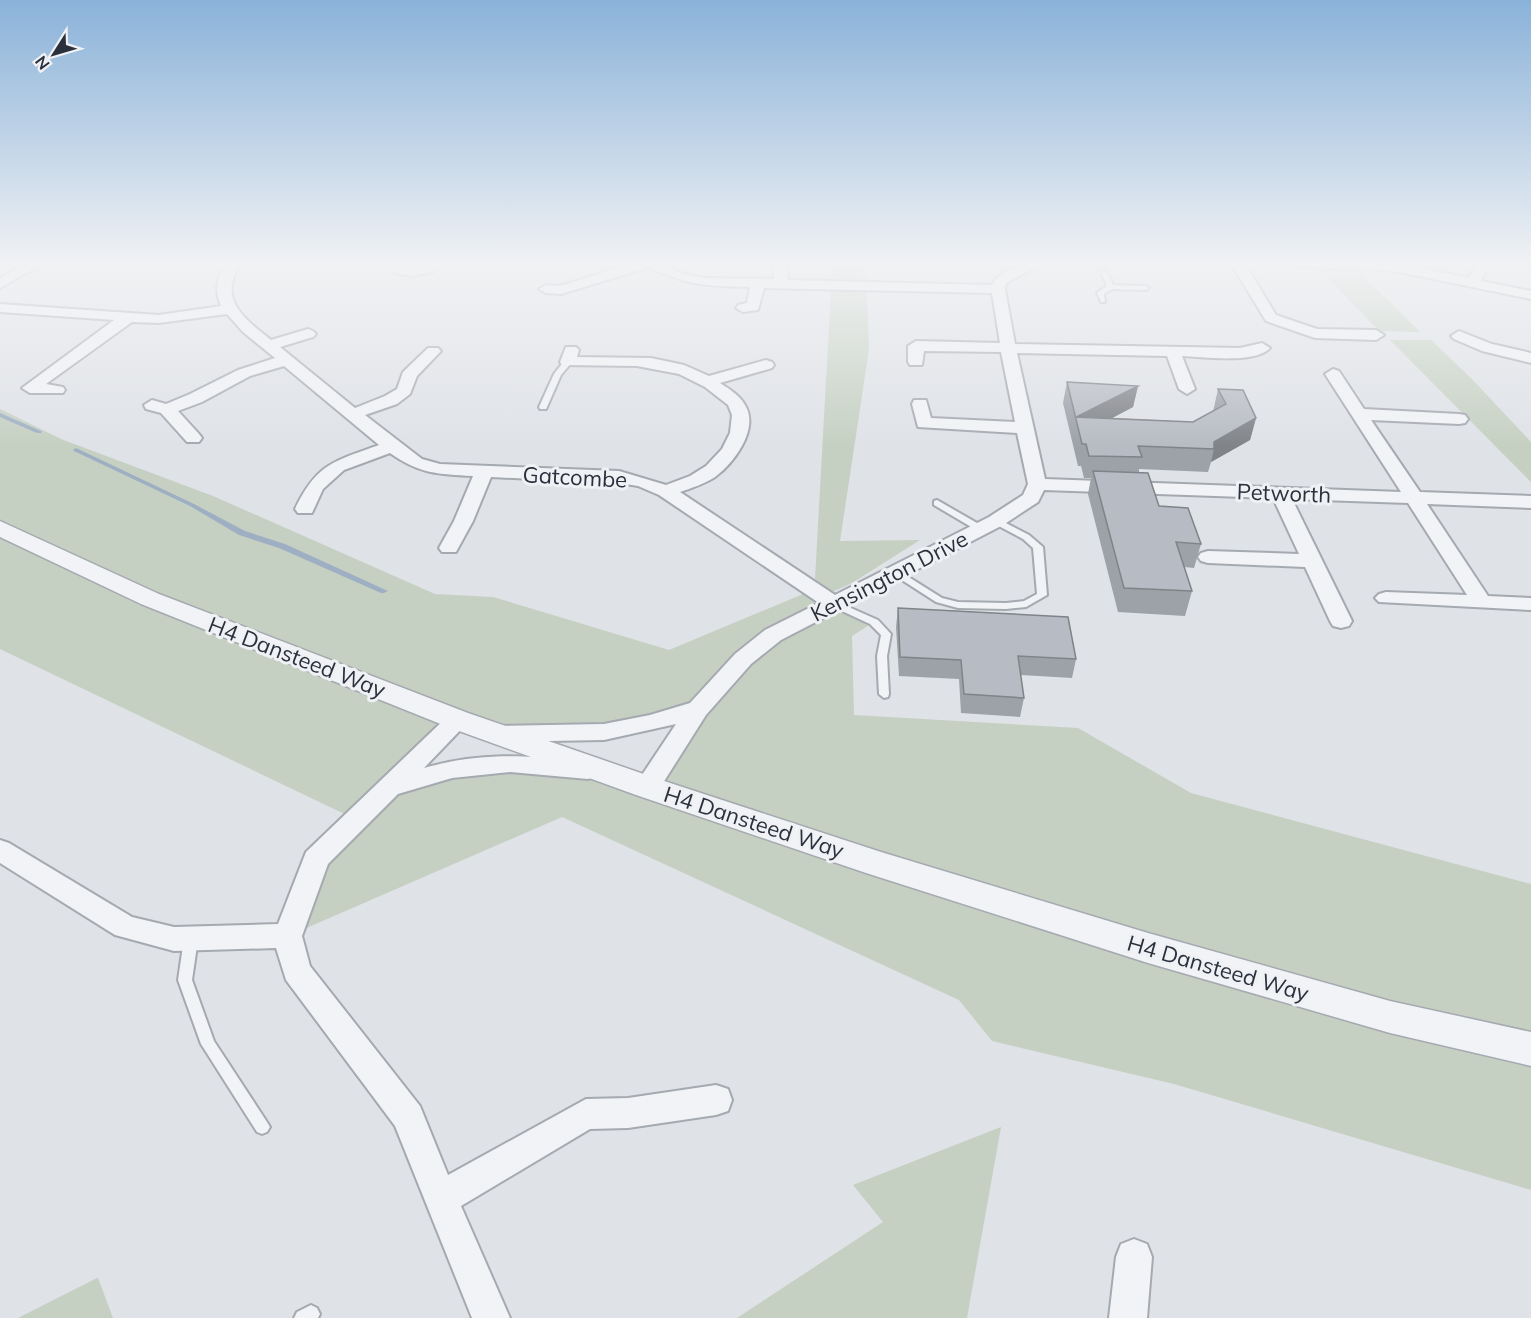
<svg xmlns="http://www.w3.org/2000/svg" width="1531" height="1318" font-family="Mulish,sans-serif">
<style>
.green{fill:#c5d0c2;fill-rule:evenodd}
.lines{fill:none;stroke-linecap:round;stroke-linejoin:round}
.stream{fill:#9eafc3;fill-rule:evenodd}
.service-casing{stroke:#a5a9b0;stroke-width:4}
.minor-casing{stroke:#a5a9b0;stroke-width:4}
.tertiary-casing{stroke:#a5a9b0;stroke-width:3}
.service{fill:#f2f3f6;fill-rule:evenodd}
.minor{fill:#f2f3f6;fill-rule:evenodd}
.tertiary{fill:#f2f3f6;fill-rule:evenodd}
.wall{fill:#9da1a8}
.shaded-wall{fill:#808388}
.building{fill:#b7bbc3;stroke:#808388;stroke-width:1.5}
.labels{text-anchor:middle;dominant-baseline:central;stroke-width:6;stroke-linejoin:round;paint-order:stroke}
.street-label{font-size:22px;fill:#2a303c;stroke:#eff1f5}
</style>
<rect width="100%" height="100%" fill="#dfe2e7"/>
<path class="green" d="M833,262h33l1,18 -35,-2z
M1355,268l65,64 -41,-1 -59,-61z
M831,291l36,1 2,57 -29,192 80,-1 -68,43 -20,9 -17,-13z
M1390,340h41l41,39 59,63v40z
M0,409l61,30 152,57 222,98 58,3 176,53 146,-61 59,33 -22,14 2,79 224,13 113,65 340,91v306l-357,-106 -182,-43 -33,-41 -397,-183 -274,119 28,-77 39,-40 -355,-170zM698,710l-51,77 -137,-24 -117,22 65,-65 40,14 152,-11z
M1001,1127l-34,191h-230l146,-96 -30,-37z
M98,1278l15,40h-95l79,-40z"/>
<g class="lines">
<path class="stream" d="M0,413l41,18 1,1 -1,1h-4l-37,-16z
M76,448l118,56 51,27 40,13 103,47 -4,2h-3l-102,-45 -40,-13 -49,-29 -116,-55 -1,-1z"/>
<defs>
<path id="service" d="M1098,262h6l1,6h-4z
M1105,272l3,2 5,11 33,1 3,2 -3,2 -34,-1 -8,5 1,8h-4l-4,-9 10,-7 -5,-12z
M565,360l7,2 -11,13 -14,32 -1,2h-6l-1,-2 15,-33z
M937,500l47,27 2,2 -5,3 -3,-1 -44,-26v-4z
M996,518l33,17 14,12 4,48 -21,12 -20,2 -48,-1 -22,-6 -45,-29 5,-3 3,1 43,27 16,4 48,1 18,-2 13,-7 -4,-46 -10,-9 -30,-16 -2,-2 2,-2z
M835,601l43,19 13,14 -4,22 2,38 -1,3 -4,1 -5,-4 -2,-38 4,-21 -11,-11 -39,-18 -1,-2 1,-2z
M191,933l5,2 2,4 -6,41 22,61 53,81 3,5 -3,5 -5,2 -5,-2 -56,-88 -23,-64 6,-41 2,-4z
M311,1305l6,3 3,6 -2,4h-24l3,-6z"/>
<path id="minor" d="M28,262h17l-45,26v-10z
M227,262h14c-24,37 2,56 30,78l37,-11 5,2 3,3 -3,3 -33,10 75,61 30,-12 12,-7 6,-17 25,-24h10l3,3 -24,25 -7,18 -13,10 -32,11 57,44 18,5 179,7 47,14 24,-9 16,-10 16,-17 8,-16 2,-18 -4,-10 -23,-18 -26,-13 -42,-8 -75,-1 -2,-3 6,-15h10l3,3 -2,7 74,1 33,7 25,11 57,-16 6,2 2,3 -2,3 -52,15c11,7 22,14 27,26 10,23 -14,55 -32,68 -11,7 -23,11 -35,15l155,103 154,-78 34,-22 5,-11 -11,-51 -99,-6 -6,-23 2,-4h12l5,18 84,4 -14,-70 -77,-1 -2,14h-12l-2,-3v-16l8,-5 84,2 -8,-50 -228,-5 -6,22 -15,2 -7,-4 2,-3 9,-2 3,-16c-42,-1 -62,-1 -101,-20l-88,27 -15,-1 -7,-4 7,-4 14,1 77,-24h22l24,12 22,4 69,1 -1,-17h14l1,18 204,5c6,-16 39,-23 54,-23l-40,21 -1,6 10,55 225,4 22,-5 8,5c-14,16 -67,9 -88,8l13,33 -8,5 -8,-5 -12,-33 -150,-3 28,126 356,13 -76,-118 8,-5 6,2 25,38 95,5 6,1 3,4 -3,4 -6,1 -88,-4 49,72 111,4v12l-104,-4 61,92 43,2v12l-152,-8 -4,-4 4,-4 7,-2 81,3 -59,-92 -116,-4 60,122 -3,5 -8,2 -8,-2 -3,-5 -25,-54 -97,-4 -7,-2 -3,-4 3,-4 7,-2 91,3 -26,-56 -229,-8 -6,12 -35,23 -222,115 -30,24 -45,51 -50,79 -9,2 -9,-2 -4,-7 42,-63 -72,16 -106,2 -9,-2 -3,-6 3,-6 9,-2 106,-2 46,-9 40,-12 45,-49 30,-24 54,-27 -160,-108 -21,-9 -19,-3 -128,-6 -18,44 -17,31h-14l-3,-4 15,-27 19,-45c-36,-2 -53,-2 -83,-23l-46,17 -21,19 -11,24h-14l-3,-4c22,-46 40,-48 84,-64l-95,-79 -34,10 -48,26 -24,9 21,23 3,4 -3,4h-12l-26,-29 -15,-4 -2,-4 8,-5 14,4 24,-10 48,-24 37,-12 -32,-26 -16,-18 -68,9 -27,-1 -86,62 17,3 2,3 -2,3h-33l-8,-5 92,-68 -114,-8v-8l159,11 62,-9c-7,-17 -4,-29 6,-44z
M392,262h16l-4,5 9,1 12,-3 2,-3h14l-6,9 -22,5 -19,-3 -4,-8z
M1230,262h14l32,53 41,14 59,1 8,5 -8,5 -61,-2 -49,-17z
M1272,262h119l78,16 8,-16h14l-10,19 50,10v8l-142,-29 -110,-4z
M1459,331l33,13 39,9v10l-49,-12 -28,-12 -3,-3z
M458,712l8,2 4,6 -46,48c60,-17 104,-12 164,-7l9,3 4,6 -4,6 -9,3 -78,-7 -58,6 -54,16 -70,70 -26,72 8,30 110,140 28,69 138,-76 42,-1 88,-13 12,4 4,11 -4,11 -12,4 -88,13 -38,1 -129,77 49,112h-38l-77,-192 -109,-146 -10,-32 -102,3 -59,-16 -115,-72v-23l9,3 123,74 42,10 104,-3 28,-72 144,-138z
M1134,1239l13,5 5,13 -5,61h-38l7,-61 5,-13z"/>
<path id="tertiary" d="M0,521l159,73 309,119 190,66 223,73 267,81 242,68 141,31v34l-141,-33 -242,-70 -282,-90 -230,-78 -188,-68 -307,-123 -141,-67z"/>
</defs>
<use href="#service" class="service-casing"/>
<use href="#minor" class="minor-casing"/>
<use href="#tertiary" class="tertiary-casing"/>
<use href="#service" class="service"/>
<use href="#minor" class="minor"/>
<use href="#tertiary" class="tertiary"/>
</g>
<path class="wall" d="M1067,382l71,4 -5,21 -21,11 81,4 20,-10 5,-23 38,29 -6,22 -39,22 -3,10 -69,-3v3l20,34 42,38 -7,24 -10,-1 8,24 -7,25 -67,-4 -30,-118 3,-16h-7l-3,-12h-3l-15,-63z
M898,608l178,51 -4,19 -51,-3 3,23 -4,19 -59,-4 -2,-34 -60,-3 -3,-49z"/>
<path class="shaded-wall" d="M1138,386l-5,21 -53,28 -4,-18z
M1256,418l-6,22 -39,22 3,-13v-7z"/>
<path class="building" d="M1067,382l71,4 -62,31 117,5 33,-18 -8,-15 25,1 13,28 -42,24v7l-76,-3 4,11 -53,-1 -3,-12h-4z
M1093,471l55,2 11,33 29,2 13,36 -25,-2 16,49 -68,-3z
M898,608l170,9 8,42 -58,-3 6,42 -60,-4 -3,-34 -61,-3z"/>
<linearGradient id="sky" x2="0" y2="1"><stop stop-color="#8ab2d9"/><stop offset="0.59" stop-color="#f1f2f4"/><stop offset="1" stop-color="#f1f2f4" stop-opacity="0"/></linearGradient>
<rect width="1531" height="447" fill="url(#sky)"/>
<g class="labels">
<g class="street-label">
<text transform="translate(575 477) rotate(3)">Gatcombe</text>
<text transform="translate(1284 493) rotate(2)">Petworth</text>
<text transform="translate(889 576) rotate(-27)">Kensington Drive</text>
<text transform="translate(297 657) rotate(21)">H4 Dansteed Way</text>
<text transform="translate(754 822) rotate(18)">H4 Dansteed Way</text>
<text transform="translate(1218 968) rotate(16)">H4 Dansteed Way</text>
</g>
</g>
<g transform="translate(54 54) rotate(233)" stroke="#eff1f5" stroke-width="4.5" paint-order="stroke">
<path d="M0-4.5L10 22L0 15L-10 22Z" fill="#2a303c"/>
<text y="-9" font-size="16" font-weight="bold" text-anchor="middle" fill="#2a303c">N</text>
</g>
</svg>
